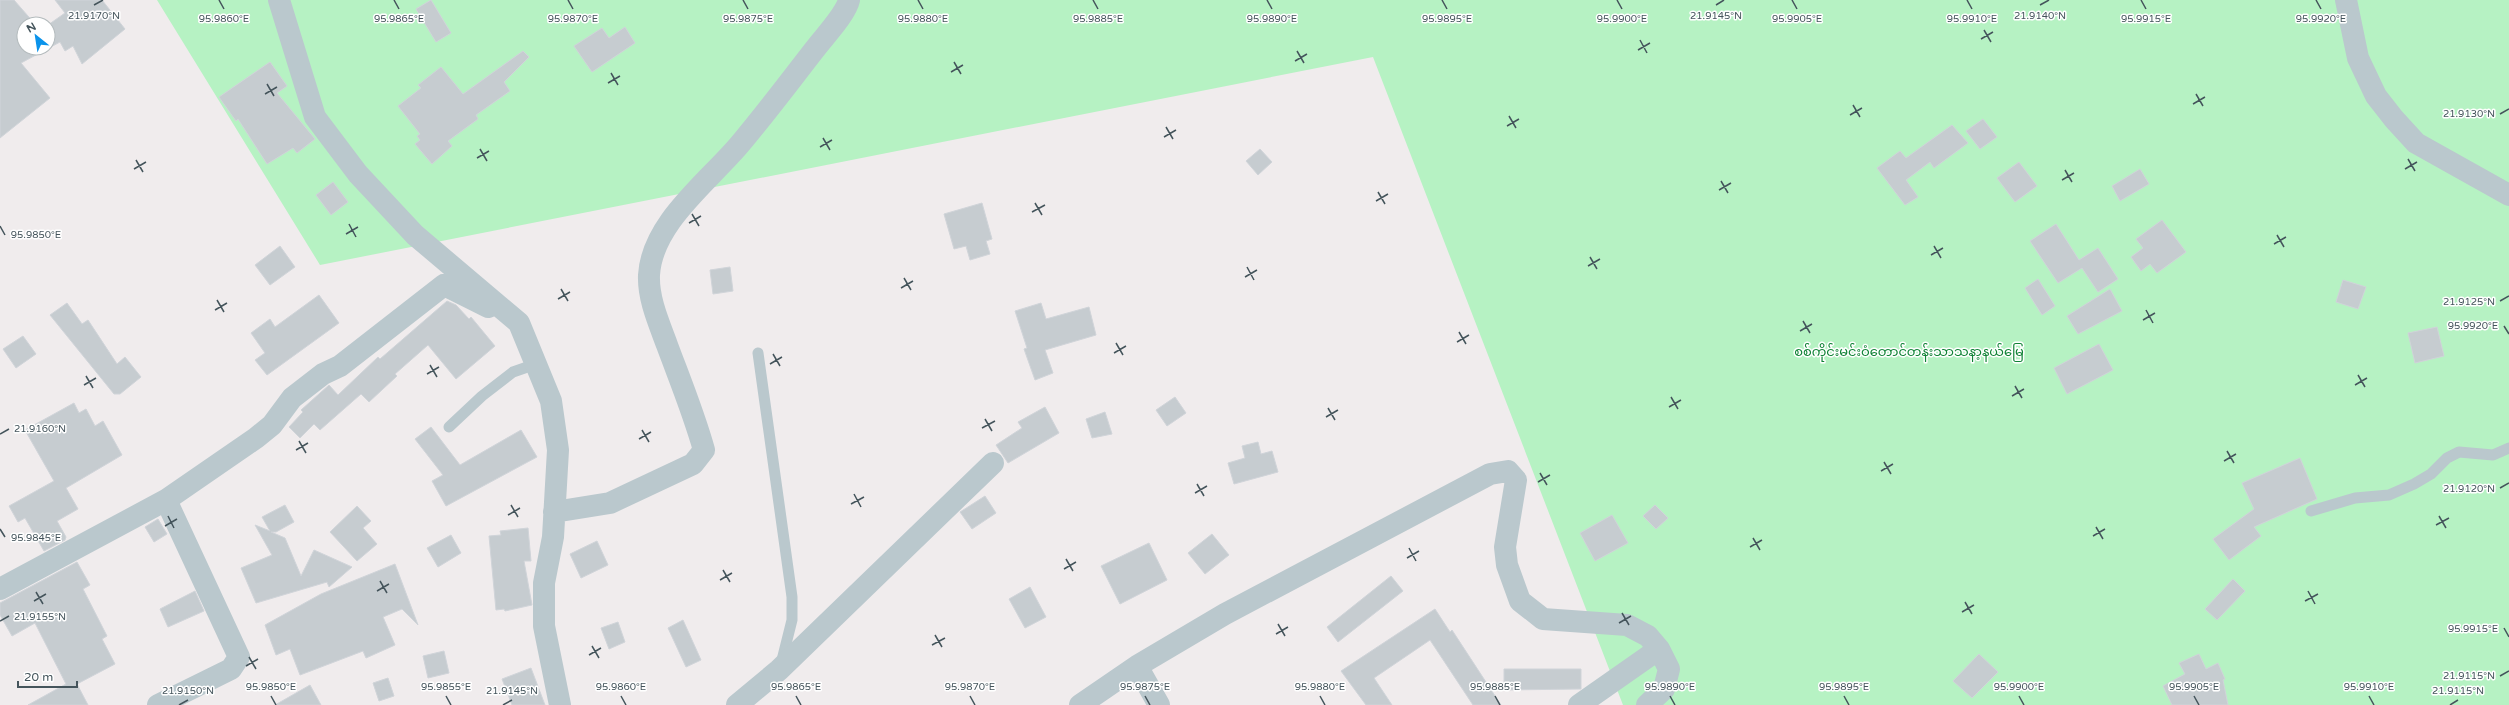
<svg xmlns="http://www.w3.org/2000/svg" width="2509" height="705" font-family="'Varela Round','Noto Sans Myanmar',sans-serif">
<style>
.green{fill:#b6f2c3}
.building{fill:#c6ccd0;stroke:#d0d4d9}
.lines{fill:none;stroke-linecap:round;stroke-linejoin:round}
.lane{stroke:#bac8cd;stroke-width:11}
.street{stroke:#bac8cd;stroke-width:22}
.ticks{fill:none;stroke:#44545b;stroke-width:1.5}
.labels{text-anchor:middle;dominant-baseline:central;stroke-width:3;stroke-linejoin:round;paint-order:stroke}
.park-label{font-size:13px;fill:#0f8235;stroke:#fff}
.ticks-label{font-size:10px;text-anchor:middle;fill:#44545b;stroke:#fff;stroke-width:3;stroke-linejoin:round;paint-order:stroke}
</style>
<rect width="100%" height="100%" fill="#f0eced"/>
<path class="green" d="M157,0h2352v705h-886l-250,-648 -1053,208z"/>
<path class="building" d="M0,0h14l21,24h-11v24h24v-23l17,-12 -10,-13h47l23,29 -43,35 -9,-18 -8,5 -5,-9 -39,21 29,35 -50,40z
M431,0l20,33 -15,9 -20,-33z
M625,27l10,16 -43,29 -18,-26 28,-18 7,10z
M523,51l6,6 -25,25 6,9 -34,24 2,4 -30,22 4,5 -20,18 -17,-20 5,-4 -3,-4 3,-2 -22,-28 23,-18 -3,-3 23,-18 22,27z
M270,62l17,24 -10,7 38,46 -18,14 -4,-5 -26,16 -29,-45 -2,2 -17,-24z
M1983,119l14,18 -17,12 -14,-18z
M1952,125l16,18 -34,25 -4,-6 -24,18 12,17 -13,8 -28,-37 23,-17 6,7z
M1260,149l12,13 -14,13 -12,-14z
M2019,162l18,24 -22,16 -18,-24z
M2140,169l9,15 -29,17 -8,-15z
M333,182l15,20 -17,13 -15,-20z
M982,203l10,36 -6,2 4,13 -20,6 -4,-14 -12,3 -10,-35z
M2162,220l24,32 -29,21 -7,-9 -9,7 -10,-14 12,-9 -7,-9z
M2056,224l23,36 19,-12 20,31 -20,13 -16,-24 -24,15 -28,-42z
M280,246l15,21 -25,18 -15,-20z
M730,267l3,24 -20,3 -3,-24z
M2038,279l17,27 -13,9 -17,-27z
M2343,280l23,7 -8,22 -22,-7z
M2110,289l12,22 -44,23 -11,-18z
M319,295l20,28 -72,52 -12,-15 10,-7 -14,-20 19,-14 5,8z
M447,301l9,4 13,14 2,-2 24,29 -39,33 -28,-34 -33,29 2,2 -28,26 -8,-8 -41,36 -6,-6 -14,14 -11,-11 14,-15 -2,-2 28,-25 9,10 40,-38 2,2z
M67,303l15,21 6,-4 29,44 8,-7 16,20 -21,17h-6l-64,-79z
M1041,303l5,16 43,-12 7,28 -51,15 8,23 -18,7 -11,-31 3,-1 -12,-37z
M2437,327l7,29 -29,7 -7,-30z
M23,336l13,18 -20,14 -13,-19z
M2099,344l14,26 -46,24 -13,-26z
M1175,397l11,16 -19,13 -11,-16z
M74,403l5,10 7,-4 9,17 8,-5 19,34 -56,33 12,21 -21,12 9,16 -1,3 -21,11 -19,-33 -7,4 -9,-16 45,-25 -29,-51z
M1045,407l14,26 -51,30 -12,-18 26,-17 -4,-6z
M1105,412l7,22 -20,4 -6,-19z
M431,427l29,38 61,-35 16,27 -91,49 -14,-25 11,-6 -28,-36z
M1258,442l3,12 11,-3 6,21 -44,12 -6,-21 17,-5 -3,-12z
M2300,458l17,41 -63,28 7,9 -32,24 -16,-21 41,-30 -12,-26z
M985,496l11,17 -24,16 -12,-17z
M285,505l9,17 -18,10h-5l14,6 16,38 13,-26 38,17 -23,20 -2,-5 -71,21 -15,-35 31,-13 -17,-30 15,6 -8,-14z
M1655,505l13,13 -12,11 -13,-13z
M357,506l14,15 -8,7 14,16 -20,17 -27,-29z
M1612,515l16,28 -33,18 -15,-28z
M158,519l9,15 -13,8 -9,-15z
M528,528l3,33h-7l8,44 -27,6 -1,-2 -8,1 -7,-74 12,-1 -1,-4z
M1212,534l17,21 -24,19 -17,-21z
M451,535l10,18 -23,14 -11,-19z
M597,541l11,24 -27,13 -11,-24z
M1149,543l18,37 -47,24 -19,-38z
M77,562l13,23 -7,4 24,47 -5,3 13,25 -38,20 11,21h-60l38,-21 -31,-61 -23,13 -12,-21v-12z
M395,564l23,61 -16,-16 -19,8 12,28 -29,13 -3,-7 -63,24 -10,-26 -14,6 -11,-30 56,-31z
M1391,576l12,15 -65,51 -11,-15z
M2233,579l12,12 -28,29 -12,-11z
M1030,587l16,30 -21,11 -16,-29z
M195,591l9,20 -36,16 -8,-18z
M1435,609l15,23 2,-2 49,75h-28l-43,-65 -56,38 18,27h-26l-25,-34z
M683,620l18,40 -15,7 -18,-39z
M618,622l7,20 -16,7 -8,-21z
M444,651l5,22 -21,5 -5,-22z
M1979,654l19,18 -26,26 -19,-17z
M2199,654l7,15 12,-6 7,16 -2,1 5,25h-56l-9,-19 22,-12 -6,-11z
M531,668l14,37h-33l-10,-26z
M1504,669h77v20l-77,1z
M388,678l6,18 -15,5 -6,-18z
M310,685l11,20h-46z"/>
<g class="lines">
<path class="lane" d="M758,353l34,244v23l-11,44
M449,427l33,-31 31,-24 23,-8
M2311,511l44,-13 34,-3 25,-11 17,-10 16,-16 12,-6 34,3 16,-7"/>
<path class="street" d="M279,0l36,117 43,57 57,61 104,88 32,78 7,49 -5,87 -9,46v43l16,79
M2346,0l12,58 18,38 18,23 22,24 93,52
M554,512l56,-9 83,-39 11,-14c-10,-36 -24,-70 -37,-105 -8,-22 -19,-46 -18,-70 3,-52 59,-93 91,-131 26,-31 50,-63 75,-95 9,-12 31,-35 34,-49
M0,589l166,-89
M1137,666l22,39
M158,705l73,-36 8,-12 -73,-157 90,-62 16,-13 20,-27 31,-24 17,-8 104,-81 44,22
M737,705l42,-35 214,-207
M1080,705l57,-39 88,-52 265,-140 18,-3 8,9 -11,67 2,18 13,36 23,18 84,6 21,11 11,13 10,20 -5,20 -17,16
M1579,705l80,-56"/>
</g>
<path class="ticks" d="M219,0l5,9M394,0l5,9M568,0l5,9M743,0l5,9M918,0l5,9M1093,0l5,9M1267,0l5,9M1442,0l5,9M1617,0l5,9M1792,0l5,9M1967,0l5,9M2141,0l5,9M2316,0l5,9M94,5l9,-5M1716,5l8,-5M2040,5l9,-5M1984,30l7,12M1981,39l12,-7M1640,40l7,13M1638,50l12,-7M1297,51l7,12M1295,61l12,-7M954,62l7,12M951,72l12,-7M611,73l7,12M608,83l12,-7M267,84l7,12M265,94l12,-7M2196,94l7,12M2193,104l12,-7M1853,105l7,12M2500,114l9,-5M1850,115l12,-7M1509,116l7,12M1507,126l12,-7M1166,127l7,12M1164,137l12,-7M823,138l7,12M820,147l12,-7M480,149l7,12M477,158l12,-7M2408,159l7,12M136,160l7,12M134,169l12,-7M2405,169l12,-7M2065,170l7,12M2062,180l12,-7M1721,181l7,12M1719,190l12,-7M1378,192l7,12M1376,201l12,-7M1035,203l7,12M1032,212l13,-7M692,214l7,12M689,223l12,-7M349,224l7,13M0,226l5,9M346,234l12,-7M2277,235l7,12M2274,244l12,-7M1934,246l7,12M1931,255l12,-7M1590,257l7,12M1588,266l12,-7M1247,267l7,13M1245,277l12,-7M904,278l7,12M901,288l12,-7M561,289l7,12M558,299l12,-7M217,300l7,12M2500,301l9,-5M215,310l12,-7M2146,310l7,13M2143,320l12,-7M1803,321l7,12M2504,326l5,8M1800,331l12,-7M1459,332l7,12M1457,342l12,-7M1116,343l7,12M1114,353l12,-7M773,354l7,12M770,364l12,-7M430,365l7,12M427,374l12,-7M2358,375l7,12M86,376l7,12M84,385l12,-7M2355,385l12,-7M2015,386l7,12M2012,396l12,-7M1671,397l7,12M1669,407l12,-7M1328,408l7,12M1326,417l12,-7M985,419l7,12M982,428l13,-7M642,430l7,12M0,434l9,-5M639,439l12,-7M299,441l7,12M296,450l12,-7M2227,451l7,12M2224,461l12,-7M1884,462l7,12M1881,471l12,-7M1540,473l7,12M1538,482l12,-7M1197,484l7,12M2500,488l9,-5M1195,493l12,-7M854,494l7,13M851,504l13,-7M511,505l7,12M508,515l12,-7M168,516l6,12M2439,516l7,12M2436,525l13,-7M165,526l12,-7M2096,527l7,12M0,529l5,8M2093,536l12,-7M1753,538l7,12M1750,547l12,-7M1409,548l7,13M1407,558l12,-7M1066,559l7,12M1064,569l12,-7M723,570l7,12M720,580l12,-7M380,581l7,12M377,591l12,-7M2308,591l7,13M36,592l7,12M34,601l12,-7M2305,601l13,-7M1965,602l7,12M1962,612l12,-7M1622,613l7,12M0,621l9,-5M1619,623l12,-7M1278,624l7,12M2504,628l5,9M1276,634l12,-7M935,635l7,12M932,645l13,-7M592,646l7,12M589,655l12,-7M249,657l7,12M246,666l12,-7M2500,676l9,-5M271,696l5,9M446,696l5,9M621,696l5,9M796,696l5,9M970,696l5,9M1145,696l5,9M1320,696l5,9M1495,696l5,9M1670,696l5,9M1844,696l5,9M2019,696l5,9M2194,696l5,9M2369,696l5,9M179,705l9,-5M503,705l9,-5M2450,705l8,-5"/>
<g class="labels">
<g class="park-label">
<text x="1909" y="352">စစ်ကိုင်းမင်းဝံတောင်တန်းသာသနာ့နယ်မြေ</text>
</g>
</g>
<g class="ticks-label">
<text x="94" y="19">21.9170°N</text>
<text x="1716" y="19">21.9145°N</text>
<text x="2040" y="19">21.9140°N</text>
<text x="399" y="22">95.9865°E</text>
<text x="573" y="22">95.9870°E</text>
<text x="748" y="22">95.9875°E</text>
<text x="1272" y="22">95.9890°E</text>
<text x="1447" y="22">95.9895°E</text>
<text x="2146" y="22">95.9915°E</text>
<text x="224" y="22">95.9860°E</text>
<text x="923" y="22">95.9880°E</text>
<text x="1098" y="22">95.9885°E</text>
<text x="1622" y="22">95.9900°E</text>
<text x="1797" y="22">95.9905°E</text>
<text x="1972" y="22">95.9910°E</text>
<text x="2321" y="22">95.9920°E</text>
<text x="2469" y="117">21.9130°N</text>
<text x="36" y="238">95.9850°E</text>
<text x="2469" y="305">21.9125°N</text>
<text x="2473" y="329">95.9920°E</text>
<text x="40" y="432">21.9160°N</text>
<text x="2469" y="492">21.9120°N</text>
<text x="36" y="541">95.9845°E</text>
<text x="40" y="620">21.9155°N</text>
<text x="2473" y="632">95.9915°E</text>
<text x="2469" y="679">21.9115°N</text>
<text x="271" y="690">95.9850°E</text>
<text x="446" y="690">95.9855°E</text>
<text x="621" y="690">95.9860°E</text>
<text x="796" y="690">95.9865°E</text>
<text x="970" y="690">95.9870°E</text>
<text x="1145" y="690">95.9875°E</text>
<text x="1320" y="690">95.9880°E</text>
<text x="1495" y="690">95.9885°E</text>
<text x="1670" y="690">95.9890°E</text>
<text x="1844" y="690">95.9895°E</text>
<text x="2019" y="690">95.9900°E</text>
<text x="2194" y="690">95.9905°E</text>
<text x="2369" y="690">95.9910°E</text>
<text x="188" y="694">21.9150°N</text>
<text x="512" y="694">21.9145°N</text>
<text x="2458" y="694">21.9115°N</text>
</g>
<g transform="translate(36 36) rotate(330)"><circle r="19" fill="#ffffff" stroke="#b4bbbd"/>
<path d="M0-3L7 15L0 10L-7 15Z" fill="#0b93eb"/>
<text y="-6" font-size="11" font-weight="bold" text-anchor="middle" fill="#44545b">N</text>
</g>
<path d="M18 681v6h59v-6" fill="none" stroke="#44545b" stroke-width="2"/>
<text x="24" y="681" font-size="12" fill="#44545b" stroke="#ffffff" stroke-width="3" paint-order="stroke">20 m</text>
</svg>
